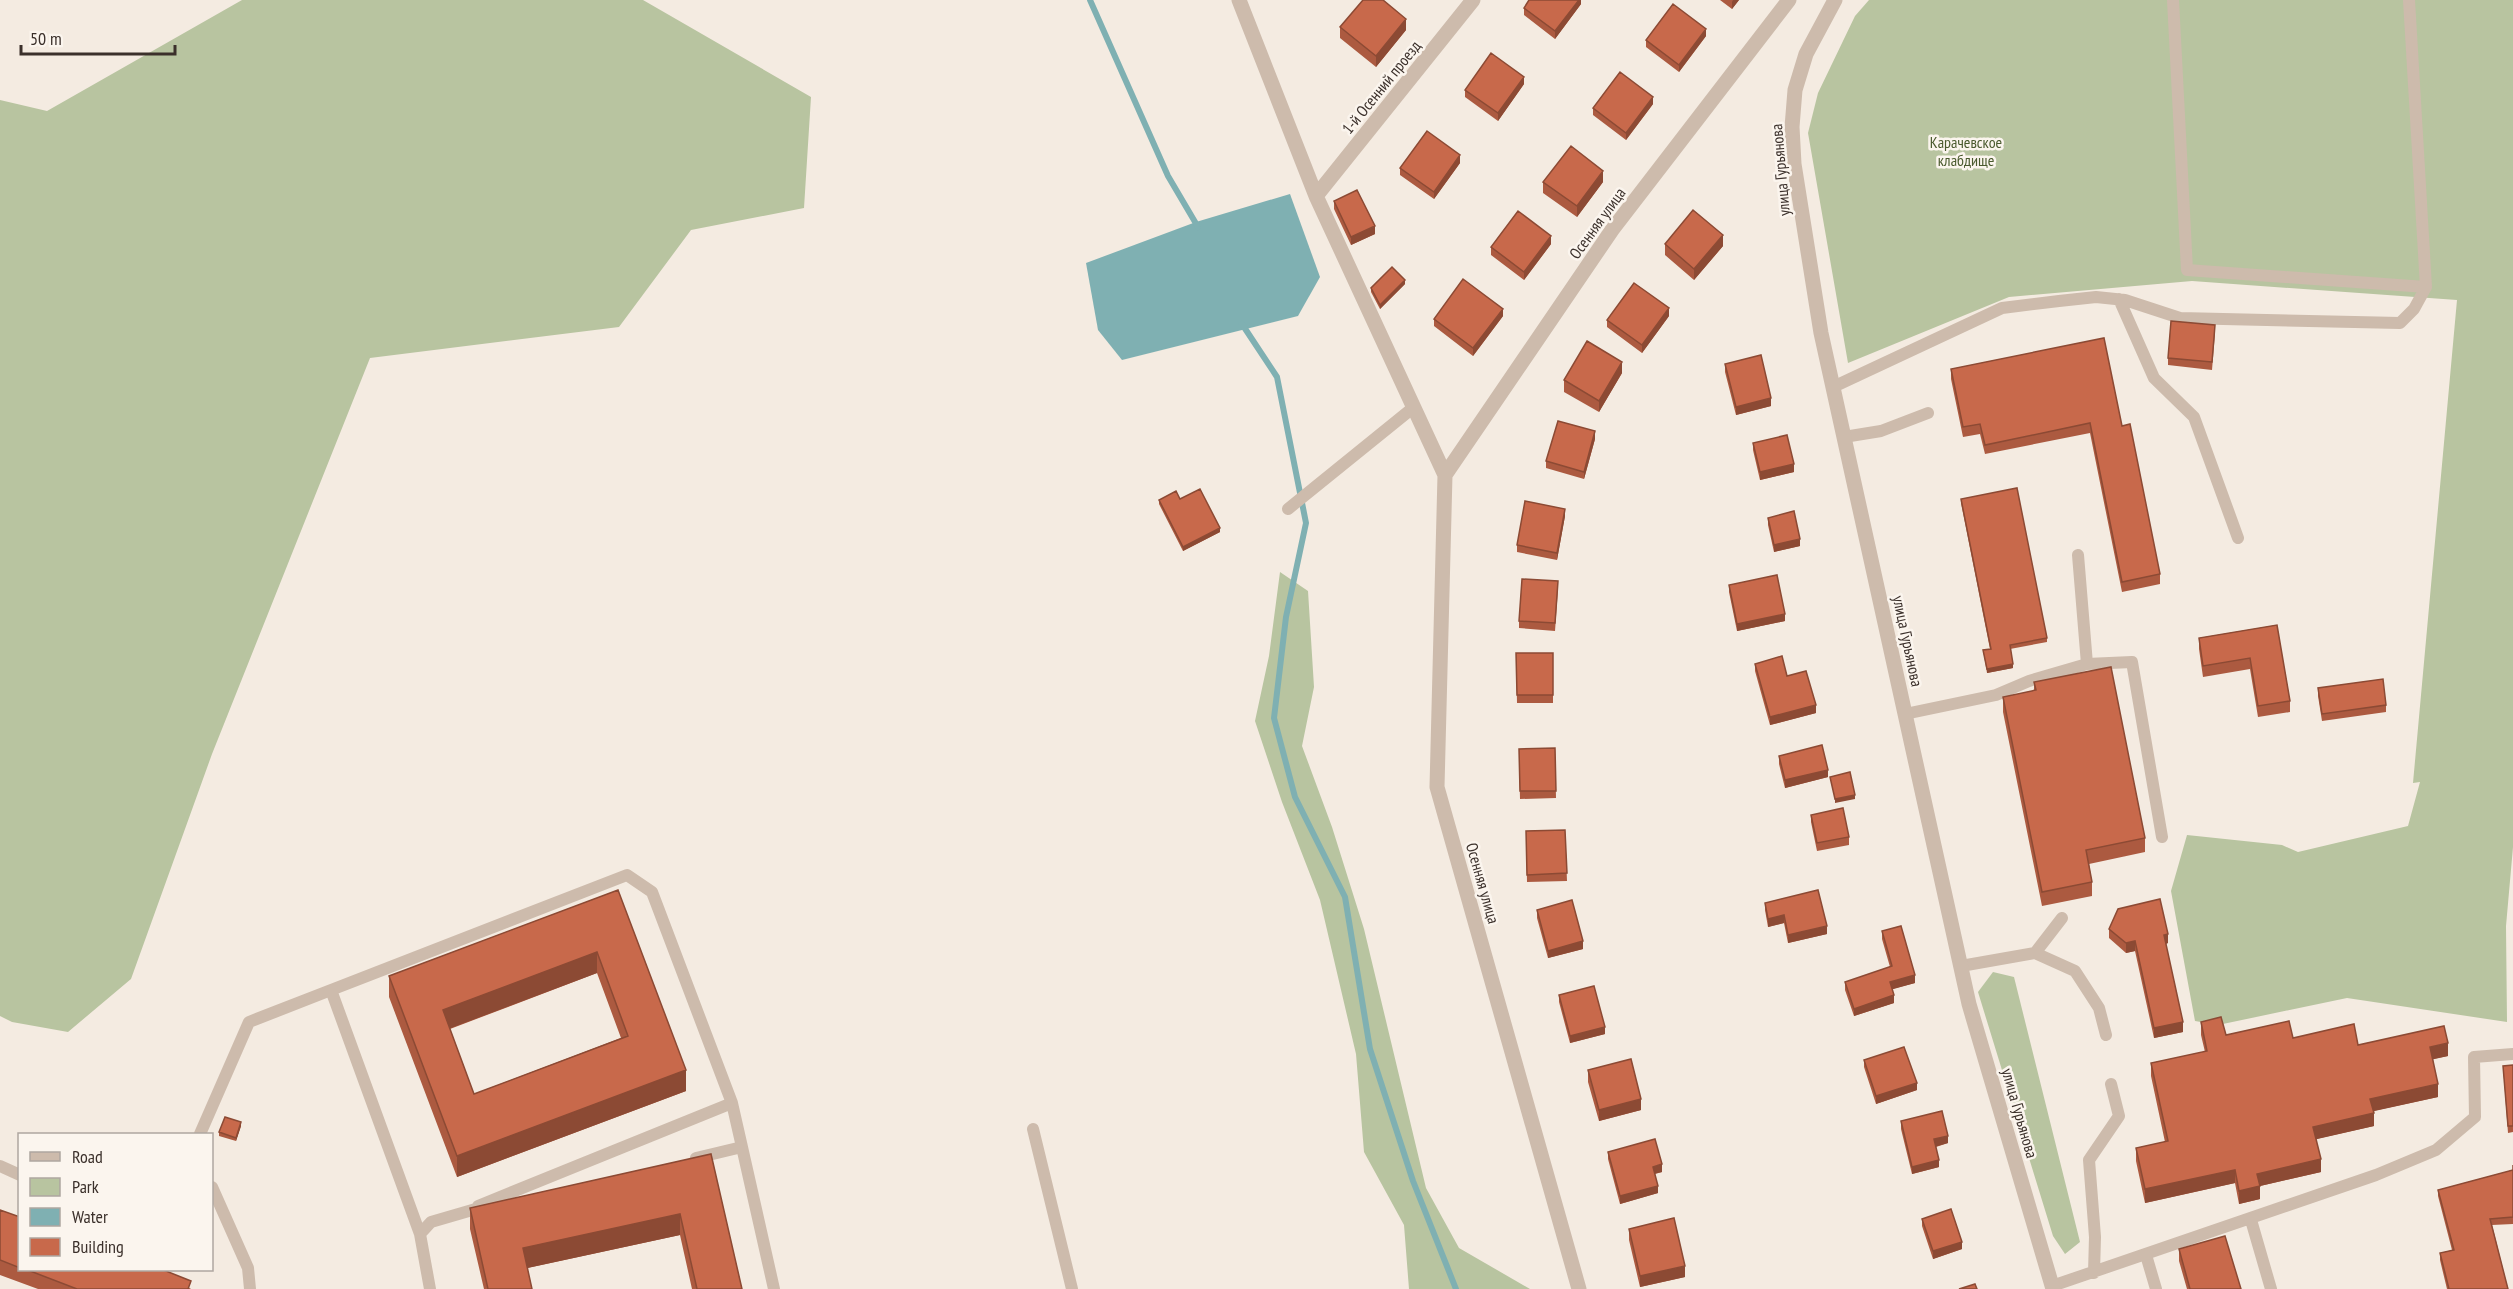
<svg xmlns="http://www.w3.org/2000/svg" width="2513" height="1289" font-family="'PT Sans Narrow',sans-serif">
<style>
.green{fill:#b8c4a0}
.water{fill:#7fb0b2}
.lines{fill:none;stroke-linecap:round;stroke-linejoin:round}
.stream{stroke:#7fb0b2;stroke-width:6}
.service{stroke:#cdbbac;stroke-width:12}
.minor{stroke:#cdbbac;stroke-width:15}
.tertiary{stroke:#cdbbac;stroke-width:15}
.wall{fill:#ac5a40;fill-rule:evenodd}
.shaded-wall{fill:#8c4a34}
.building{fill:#c8694b;stroke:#8c4a34;stroke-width:1.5;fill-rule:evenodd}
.labels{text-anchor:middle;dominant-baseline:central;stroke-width:5;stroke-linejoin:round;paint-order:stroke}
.street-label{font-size:16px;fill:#3b302b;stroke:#fbf5ee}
.park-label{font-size:16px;fill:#4a5a2e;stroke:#fbf5ee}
</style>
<rect width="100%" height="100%" fill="#f4ebe1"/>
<path class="green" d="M242,0h401l168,97 -7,111 -113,22 -72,97 -249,31 -158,396 -81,225 -63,53 -56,-10 -12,-6v-916l47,11z
M1869,0h644v847l-7,79 1,96 -160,-24 -129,27 -23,-4 -24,-130 16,-56 95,10 16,7 110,-26 12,-44 -7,1 44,-483 -265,-19 -183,16 -161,66 -40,-230 10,-40 37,-77z
M1280,572l28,19 6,96 -12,59 30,81 32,102 62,259 33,60 71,41h-121l-5,-64 -40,-73 -8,-98 -36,-154 -38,-98 -27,-81 14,-65z
M1993,972l21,5 66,265 -15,12 -12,-18 -75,-244z"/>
<path class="water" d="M1290,194l30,83 -22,39 -176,44 -24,-30 -12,-67 110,-41z"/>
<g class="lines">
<path class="stream" d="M1090,0l78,176 30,51
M1242,324l35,53 29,146 -20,94 -12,101 21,79 50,100 25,152 43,132 43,108"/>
<path class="service" d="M2173,0l14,270 239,17 -17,-287
M2119,299l35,79 40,39 44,121
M1833,387l169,-79 57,-7 37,-4 29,3 55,18 220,5 14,-14 12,-22
M1844,437l37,-6 47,-18
M1288,509l126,-102
M2087,664l45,-2 30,175
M1905,714l91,-19 33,-14 58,-17 -9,-109
M2035,953l27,-35
M1961,966l74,-13 40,18 24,37 7,27
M331,990l296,-115 25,17 80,211 10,44
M1033,1129l39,160
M200,1134l49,-112 82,-32 89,244 10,55
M696,1158l46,-11 32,142
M0,1166l20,9
M212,1187l36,81 2,21
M478,1206l254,-103
M2251,1220l20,69
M420,1234l11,-12 55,-16
M2146,1255l10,34
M2094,1273l1,-36 -6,-77 30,-44 -8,-32
M2052,1286l324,-111 60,-25 39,-33 -1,-60 39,-3"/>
<path class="minor" d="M1239,0l77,196 129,279 -8,312 142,502
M1316,196l157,-196
M1445,475l167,-245 177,-230"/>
<path class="tertiary" d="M1835,0l-29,54 -11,36 -3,37 2,37 27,169 148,671 84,285"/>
</g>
<path class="wall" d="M1581,0v4l-26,35 -31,-24v-7z
M1720,0h19l-7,9z
M1340,27l66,3 -30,37 -36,-29z
M1706,36l-27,36 -33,-25v-7z
M1524,84l-26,37 -33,-24v-7z
M1653,104l-27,36 -33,-25v-7z
M1460,163l-26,36 -34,-24v-7z
M1543,182h60l-26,35 -34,-24z
M1334,201l41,33 -24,11 -17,-36z
M1551,244l-27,36 -33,-25v-8z
M1665,244l58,2 -29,34 -29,-25z
M1405,284l-25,25 -9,-17v-4z
M1503,316l-30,40 -39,-30v-7z
M1669,316l-27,37 -35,-26v-7z
M2215,333l-3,37 -44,-5v-7z
M1725,364l46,42 -35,9 -11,-43z
M1951,369l171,57 38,148v10l-38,8 -32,-159 -105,21 -5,-20 -17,3 -12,-58z
M1622,373l-23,39 -35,-20v-12z
M1595,439l-11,40 -38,-11v-7z
M1753,443l41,29 -34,8 -7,-30z
M1180,499l40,33 -37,19 -24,-47v-4z
M1961,499l86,139v4l-37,7 3,19 -26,5 -4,-23 7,-1 -29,-146z
M1565,516l-8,44 -40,-8v-7z
M1768,518l32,28 -26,6 -6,-27z
M1729,585l56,36 -48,10 -8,-39z
M1558,589l-3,42 -36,-3v-7z
M2277,625l13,76v11l-32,5 -8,-48 -47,8 -4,-28v-11z
M1516,653h37v50h-36z
M1755,664l32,12 29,37 -46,12 -15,-54z
M2034,682l111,156v14l-56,12 3,18v14l-50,10 -39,-194v-15l31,-6z
M2318,688l68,17v7l-64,9 -4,-25z
M1555,748l1,50 -36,1 -1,-50z
M1779,756l49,21 -43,11 -6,-24z
M1811,815l38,22v8l-32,6 -6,-29z
M1565,830l2,51 -40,1 -1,-51z
M618,890l68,201 -229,86 -68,-180v-21zM597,973l24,65 -147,56 -24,-65z
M1765,903l62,31 -39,9 -4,-20 -16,4 -3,-17z
M1537,910l46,39 -35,9 -11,-40z
M2109,929l59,14 -2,1 17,88 -29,6 -19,-87 -9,2 -17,-15z
M1882,931l33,52 -23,6 2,14 -40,13 -9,-26v-8l45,-15 -8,-28z
M1559,995l46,39 -35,9 -11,-41z
M2201,1022l25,13 67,3 155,18 -15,3 5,38 -65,14 1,15 -58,13 5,33 -61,14v13l-21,5 -4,-21 -90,20 -9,-42v-13l29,-6 -14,-66v-13l54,-11 -4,-17z
M1864,1060l53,30 -41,14 -12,-37z
M2513,1065v67l-5,1 -5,-67z
M1588,1070l53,40 -42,11 -11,-39z
M1901,1121l47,22 -12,4 3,20 -27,7 -11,-45z
M241,1126l-5,15 -17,-5v-4z
M1608,1152l54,20 -7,2 3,19 -38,11 -12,-45z
M711,1154l31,135h-50l-12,-54 -153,33 5,21h-48l-14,-60v-21z
M2513,1165v59l-21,1 16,64h-61l-7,-29v-7l12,-3 -14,-54v-6l75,-20z
M0,1210l20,7v52h141l30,20h-153l-38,-14z
M1922,1219l40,30 -29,10 -11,-33z
M1629,1229l56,48 -45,10 -11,-47z
M2179,1249l62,40h-54l-8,-28z"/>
<path class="shaded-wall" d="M1579,0h2v4l-26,35v-8z
M1733,0h6l-7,9v-7z
M1406,19v11l-30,37v-11z
M1706,29v7l-27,36v-7z
M1524,77v7l-26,37v-8z
M1653,97v7l-27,36v-7z
M1460,155v8l-26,36v-7z
M1603,171v11l-26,35v-11z
M1375,226v8l-24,11v-8z
M1723,235v11l-29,34v-11z
M1551,236v8l-27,36v-8z
M1405,280v4l-25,25v-4z
M1669,308v8l-27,37v-8z
M1503,309v7l-30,40v-8z
M1622,362v11l-23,39v-11z
M1771,398v8l-35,9v-8z
M1595,431v8l-11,40v-7z
M1794,464v8l-34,8v-8z
M1565,509v7l-8,44v-7z
M1220,528v4l-37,19v-4z
M1800,539v7l-26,6v-7z
M1785,614v7l-48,10v-7z
M2013,664v4l-26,5v-4z
M1816,705v8l-46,12v-8z
M1828,770v7l-43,11v-8z
M1855,795v4l-20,4v-4z
M1784,915v8l-16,4v-8z
M1827,926v8l-39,9v-8z
M2168,934v9l-4,1v-9z
M1583,941v8l-35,9v-7z
M2135,941v10l-9,2v-10z
M597,952v21l-154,58v-21z
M1915,975v8l-25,7v-8z
M1894,995v8l-40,13v-7z
M2183,1022v10l-29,6v-10z
M1605,1027v7l-35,9v-7z
M2448,1043v13l-18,4v-13z
M686,1070v21l-229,86v-21z
M1917,1083v7l-41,14v-8z
M2438,1084v13l-68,15v-13z
M1641,1099v11l-42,11v-11z
M2374,1113v13l-61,14v-13z
M241,1122v4l-5,15v-3z
M1948,1136v7l-14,4v-8z
M2321,1159v13l-61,14v13l-21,5v-13l18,-17z
M1939,1160v7l-27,7v-7z
M1662,1164v8l-9,2v-7z
M2235,1170v13l-90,20v-14z
M1658,1186v7l-38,11v-8z
M680,1214v21l-157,34v-21z
M1962,1242v7l-29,10v-8z
M1685,1266v11l-45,10v-11z"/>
<path class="building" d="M1363,0h20l23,19 -30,37 -36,-29z
M1529,0h50l-24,31 -31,-23z
M1673,4l33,25 -27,36 -33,-25z
M1491,53l33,24 -26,36 -33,-23z
M1620,72l33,25 -27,36 -33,-25z
M1427,131l33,24 -26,37 -34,-24z
M1571,146l32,25 -26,35 -34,-24z
M1357,190l18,36 -24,11 -17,-36z
M1693,210l30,25 -29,34 -29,-25z
M1518,211l33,25 -27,36 -33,-25z
M1392,267l13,13 -25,25 -9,-17z
M1463,279l40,30 -30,39 -39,-29z
M1634,283l35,25 -27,37 -35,-25z
M2171,321l44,4 -3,37 -44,-4z
M2104,338l18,88 8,-2 30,150 -38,8 -32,-159 -105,22 -5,-21 -17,3 -12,-58z
M1587,341l35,21 -23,39 -35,-21z
M1761,355l10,43 -35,9 -11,-43z
M1558,421l37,10 -11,41 -38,-11z
M1787,435l7,29 -34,8 -7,-29z
M2017,488l30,150 -37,7 3,19 -26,5 -4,-19 8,-1 -30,-150z
M1200,489l20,39 -37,19 -24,-47 17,-9 4,8z
M1525,501l40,8 -8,44 -40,-8z
M1794,511l6,28 -26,6 -6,-27z
M1777,575l8,39 -48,10 -8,-39z
M1522,579l36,2 -3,42 -36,-2z
M2277,625l13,76 -32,5 -8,-48 -47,8 -4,-28z
M1516,653h37v42h-36z
M1782,656l5,20 19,-5 10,34 -46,12 -15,-53z
M2111,667l34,171 -59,12 6,32 -50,10 -39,-195 33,-7 -2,-8z
M2383,679l3,26 -64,9 -4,-26z
M1822,745l6,25 -43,10 -6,-24z
M1555,748l1,43h-36l-1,-42z
M1850,772l5,23 -20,4 -5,-22z
M1843,808l6,29 -32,6 -6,-28z
M1565,830l2,43 -40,2 -1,-44z
M618,890l68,180 -229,86 -68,-180zM597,952l31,84 -154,58 -31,-84z
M1818,890l9,36 -39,9 -4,-20 -16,4 -3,-16z
M2160,899l8,35 -4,1 19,87 -29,6 -19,-87 -9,2 -17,-14 9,-20z
M1572,900l11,41 -35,10 -11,-41z
M1901,926l14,49 -25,7 4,13 -40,14 -9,-27 47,-16 -10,-35z
M1594,986l11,41 -35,9 -11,-41z
M2221,1017l5,18 63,-14 4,17 61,-14 4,21 86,-19 4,17 -18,4 8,37 -68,15 4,14 -61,14 8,32 -64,15 3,12 -21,5 -4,-21 -90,19 -9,-41 32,-7 -17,-78 56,-12 -6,-29z
M1904,1047l13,36 -41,13 -12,-36z
M1631,1059l10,40 -42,11 -11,-40z
M2513,1065v61h-5l-5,-60z
M1942,1111l6,25 -14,3 5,21 -27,7 -11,-46z
M225,1117l16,5 -5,16 -17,-6z
M1655,1139l7,25 -9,3 5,19 -38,10 -12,-44z
M711,1154l31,135h-45l-17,-75 -157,34 9,41h-44l-18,-81z
M2513,1165v52l-23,2 18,70h-59l-9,-36 14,-3 -16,-60 75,-20z
M1951,1209l11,33 -29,9 -11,-32z
M0,1210l20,7v51l-20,-8z
M1674,1218l11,48 -45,10 -11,-47z
M2225,1236l16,53h-51l-11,-40z
M25,1269h136l30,12 -3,8h-111z
M1975,1284l2,5h-18z"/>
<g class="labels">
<g class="street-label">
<text transform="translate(1381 87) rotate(-51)">1-й Осенний проезд</text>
<text transform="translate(1780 170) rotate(-95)">улица Гурьянова</text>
<text transform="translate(1597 223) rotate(-54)">Осенняя улица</text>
<text transform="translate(1908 641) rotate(78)">улица Гурьянова</text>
<text transform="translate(1483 883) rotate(74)">Осенняя улица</text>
<text transform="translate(2020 1113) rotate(74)">улица Гурьянова</text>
</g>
<g class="park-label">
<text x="1966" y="142">Карачевское<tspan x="1966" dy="18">клабдище</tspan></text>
</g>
</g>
<rect x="18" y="1133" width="195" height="138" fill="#fbf5ee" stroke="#aea6a0" stroke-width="1.5"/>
<rect x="30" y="1152" width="30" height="9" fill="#cdbbac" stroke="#aea6a0" stroke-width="1.5"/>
<text x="72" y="1163" font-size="18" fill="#3b302b">Road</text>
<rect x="30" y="1178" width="30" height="18" fill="#b8c4a0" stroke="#aea6a0" stroke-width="1.5"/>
<text x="72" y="1193" font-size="18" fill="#3b302b">Park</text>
<rect x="30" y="1208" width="30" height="18" fill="#7fb0b2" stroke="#aea6a0" stroke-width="1.5"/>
<text x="72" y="1223" font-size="18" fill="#3b302b">Water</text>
<rect x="30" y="1238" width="30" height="18" fill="#c8694b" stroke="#aea6a0" stroke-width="1.5"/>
<text x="72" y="1253" font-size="18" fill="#3b302b">Building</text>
<path d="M21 45v9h154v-9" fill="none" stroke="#3b302b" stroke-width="3"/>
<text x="30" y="45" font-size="18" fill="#3b302b" stroke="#fbf5ee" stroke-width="4.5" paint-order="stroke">50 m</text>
</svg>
